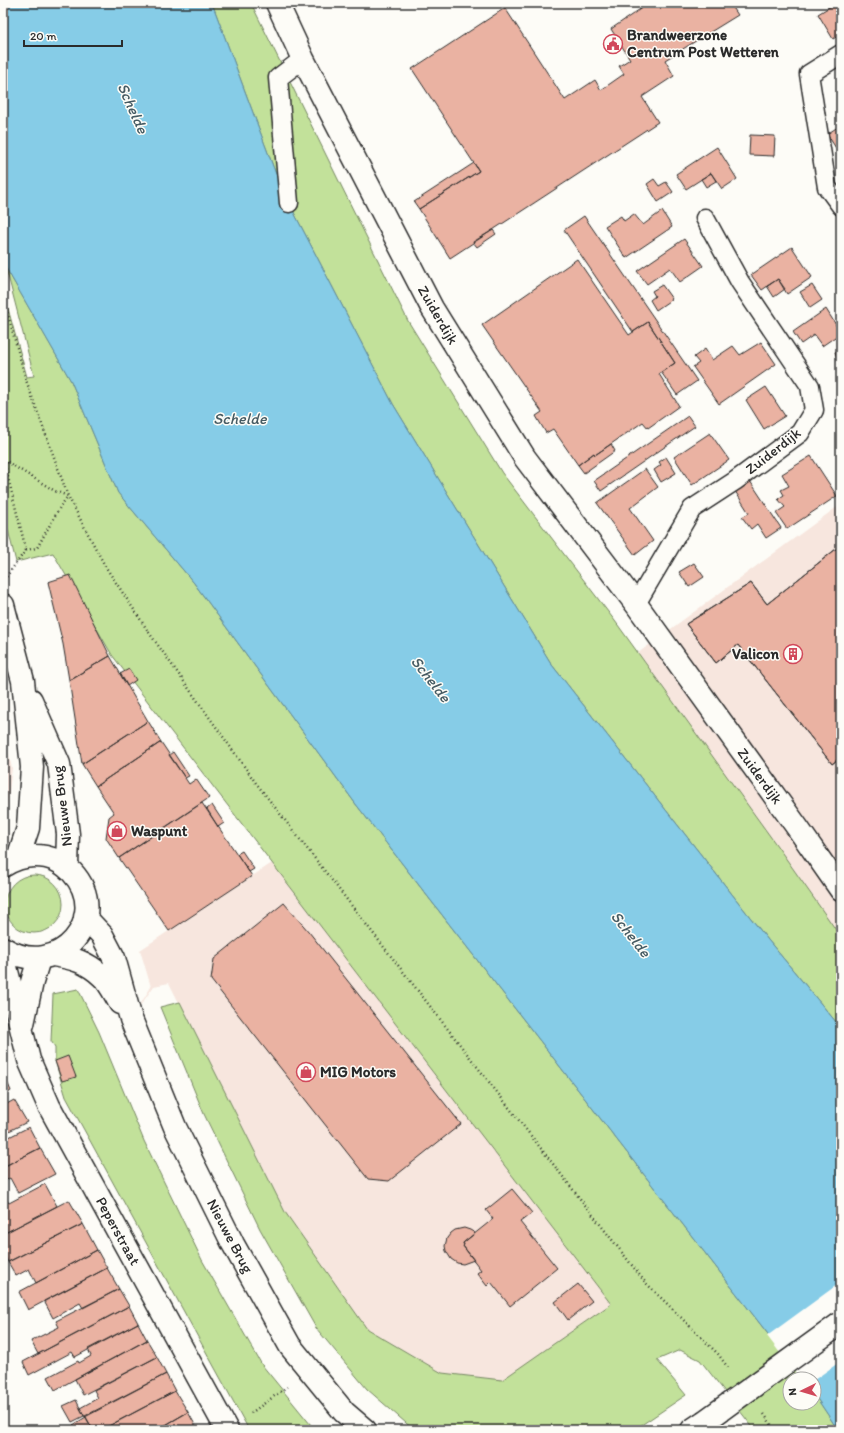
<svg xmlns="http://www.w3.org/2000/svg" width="844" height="1433" font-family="Itim,sans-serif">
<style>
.built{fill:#f7e6de}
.green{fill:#c2e19a;stroke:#768662}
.water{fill:#86cce7;stroke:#628c9c}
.pier{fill:#fdfcf7}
.building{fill:#eab2a2;stroke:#2b2b2b}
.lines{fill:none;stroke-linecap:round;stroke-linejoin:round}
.lane-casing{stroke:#2b2b2b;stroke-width:21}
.street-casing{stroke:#2b2b2b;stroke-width:25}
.secondary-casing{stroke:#2b2b2b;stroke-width:25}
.path{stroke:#2b2b2b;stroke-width:2.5;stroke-dasharray:1 3;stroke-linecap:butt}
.lane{stroke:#fdfcf7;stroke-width:18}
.street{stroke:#fdfcf7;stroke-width:22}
.secondary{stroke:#fdfcf7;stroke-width:22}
.secondary-bridge-casing{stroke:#2b2b2b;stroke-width:25;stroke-linecap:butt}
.secondary-bridge{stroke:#fdfcf7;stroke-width:22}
.labels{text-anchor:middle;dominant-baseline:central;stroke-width:3;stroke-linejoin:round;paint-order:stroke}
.poi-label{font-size:15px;font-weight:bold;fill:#2b2b2b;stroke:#fdfcf7;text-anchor:start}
.street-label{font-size:15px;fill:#2b2b2b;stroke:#fdfcf7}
.water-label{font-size:16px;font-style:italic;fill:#465b63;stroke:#fdfcf7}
</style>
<rect width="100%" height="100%" fill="#fdfcf7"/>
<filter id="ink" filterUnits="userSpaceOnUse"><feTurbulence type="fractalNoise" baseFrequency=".025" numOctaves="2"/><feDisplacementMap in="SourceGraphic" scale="8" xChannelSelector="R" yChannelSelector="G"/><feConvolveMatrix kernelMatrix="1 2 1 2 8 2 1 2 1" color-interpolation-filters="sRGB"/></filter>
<g filter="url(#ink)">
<path class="built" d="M841,504v433l-66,-94 -137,-190z
M3,733l9,35 -6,46 -3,5z
M272,863l339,441 -109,76 -60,-7 -75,-44 -82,-117 -116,-229 -15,3 -23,33 20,-32 -11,-37z"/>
<path class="green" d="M212,3h39l157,318 94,152 113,148 160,222 66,94v91l-73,-88 -216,-275 -159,-261 -104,-201 -9,-18z
M6,268l65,113 47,112 76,90 161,220 448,576h-13v24h24v-9l24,36h-85l1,-1 -54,-69 -20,-10 -23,10 29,35 -52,35h-220l-47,-41 -51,-61 -56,-99 -56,-115 -44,-107 20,-5 105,210 82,117 75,44 60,7 109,-76 -499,-649 -59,-102 -37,9 -13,-52v-219l24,86 7,-1z
M5 904a29 29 0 1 1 58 0a29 29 0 1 1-58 0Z
M78,989l21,43 45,109 58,119 60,105 53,65h-66l-183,-333 -11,-36v-14l-4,-6 2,-47z"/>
<path class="water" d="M3,3h209l68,182 9,18 104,201 159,261 216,275 73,88v402h-3l-24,-36v-15h-11l-448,-576 -161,-220 -76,-90 -47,-112 -65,-113 -3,-10z"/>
<path class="pier" d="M841,1282v79l-27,19v-1h-14l-33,-43z"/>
<path class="building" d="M649,3h81l8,12 -73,45 9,16 -32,21 16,25 -208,136 -31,-49 60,-38 -67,-102 93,-61 60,92 30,-20 6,10 23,-16 -5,-8 11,-7 -19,-30z
M836,3h5v31l-8,5 -15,-25z
M841,125v31l-14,-22z
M750,135l25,1 -1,20 -25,-1z
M717,147l20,32 -15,10 -11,-16 -25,16 -10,-15z
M474,163l5,8 -60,38 -5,-7z
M711,173l5,8 -10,6 -5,-8z
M654,179l5,7 7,-4 7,10 -15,10 -11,-18z
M662,211l10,16 -46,31 -21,-32 16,-10 3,5 10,-7 9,11z
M584,216l113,165 -20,14 -16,-23 14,-9 -27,-41 -15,10 -69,-102z
M493,230l3,4 -19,13 -4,-5z
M684,239l19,27 -23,16 -10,-14 -23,16 -10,-13z
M792,247l20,30 -25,17 -9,-15 -16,11 -11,-15z
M577,259l52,76 19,-13 27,41 -16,11 20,32 -31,22 -5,-6 -48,33 -1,-2 -16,12 -25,-36 -7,4 -10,-17 6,-4 -60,-87z
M778,279l7,10 -11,8 -7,-11z
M662,285l10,14 -16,11 -6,-10 5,-4 -3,-5z
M812,285l10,15 -12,8 -10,-16z
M826,309l15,24 -19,13 -8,-11 -13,9 -8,-12z
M761,342l15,22 -57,40 -26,-37 6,-4 -5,-6 11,-8 7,11 21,-14 7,9z
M841,350v21l-6,-19z
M766,387l19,29 -21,13 -18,-29z
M688,416l7,10 -94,65 -7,-10z
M710,433l19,27 -37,25 -18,-28z
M611,444l4,7 -31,22 -6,-8 16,-12 1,2z
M811,456l26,40 -50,33 -11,-16 9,-6 -7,-8 6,-4 -3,-5 8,-4 -7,-12z
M666,457l10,16 -15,9 -7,-12 7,-5 -2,-3z
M645,469l13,18 -28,21 23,33 -18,14 -38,-52z
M750,481l31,47 -15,10 -9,-14 -6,5 -9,-12 7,-4 -14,-22z
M841,545v212l-9,7 -94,-119 -22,18 -30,-39 65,-41 16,21z
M841,545v212l-9,7 -94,-119 -22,18 -30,-39 65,-41 16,21z
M694,563l10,14 -15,10 -10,-15z
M70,575l40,81 -41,24 -6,-36 -15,-62z
M110,656l38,65 -66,43 -13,-84z
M129,669l7,11 -9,6 -7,-12z
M148,721l13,21 -65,44 -14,-22z
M161,742l28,42 7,-5 13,19 -90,60 -13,-20 3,-21 5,-4 -18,-27z
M173,752l16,24 -4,2 -16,-23z
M202,803l50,73 -83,55 -50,-73z
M212,805l12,18 -6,4 -11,-18z
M242,851l12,18 -5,3 -12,-18z
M284,903l25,29 152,192 -72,57 -21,-2 -157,-199 3,-21z
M68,1056l8,21 -14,4 -7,-20z
M3,1072l8,19 -8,5z
M14,1100l13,22 -24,12v-28z
M29,1127l11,21 -37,19v-27z
M40,1148l15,26 -37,19 -8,-15 -7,4v-15z
M45,1184l12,22 -54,28v-34l2,-2 4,5z
M512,1189l20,24 -12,9 37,46 -47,38 -19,-24 -4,4 -10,-13 4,-3 -18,-24 1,-1 -1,-2 30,-24 -7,-9z
M69,1200l14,24 -75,38 -5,-9v-19z
M83,1224l14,26 -61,33 -7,-14 -13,7 -8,-14z
M464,1228l6,2 5,3 -12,10 1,2 -1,1 11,14 -11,4 -6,-1 -6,-4 -5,-8 -1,-5 2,-8 4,-5 4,-3z
M97,1250l10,18 -79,42 -9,-18z
M107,1268l12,21 -36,19 -3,-5 -27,15 -9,-17z
M578,1284l14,17 -24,19 -13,-18z
M119,1289l10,17 -91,48 -7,-13 28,-14 -3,-6z
M129,1306l9,17 -63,34 -3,-5 -43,23 -6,-13z
M138,1323l9,17 -92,50 -7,-13 30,-16 1,2 12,-7 -3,-7z
M147,1340l10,17 -74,38 -8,-16z
M157,1357l9,17 -81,43 -5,-9 18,-10 -4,-8z
M166,1374l9,17 -74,39h-8l-8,-14z
M175,1391l13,21 -31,18h-48l-2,-3z
M76,1400l8,16 -12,6 -9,-16z
M188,1412l10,18h-41z
M86,1417l7,13h-17l-3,-5z"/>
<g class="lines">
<defs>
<path id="lane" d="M841,54l-32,20 18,113 14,19
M289,203l-11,-125 25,-19
M636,604l56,-95 43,-28 65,-48 14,-23 -4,-24 -70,-104 -35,-64"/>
<path id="street" d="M277,3l26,56 129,249 93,150 111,146 161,223 44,63
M3,955l26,105 20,46 178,324
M23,1024l9,-42 7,-23"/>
<path id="secondary" d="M3,605l20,76 9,86 -4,61 -10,30
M31,700l28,64 9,70 -1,33
M3,866c14,-9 27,-12 43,-9 10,2 19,8 26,15 41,44 -12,111 -69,76
M85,917l17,18 12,23 17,61 44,108 58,117 57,102 54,66 21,18
M53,955c20,3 34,7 49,21 8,7 13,19 18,27
M692,1430l12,-8"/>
</defs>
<use href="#lane" class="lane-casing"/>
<use href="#street" class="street-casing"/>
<use href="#secondary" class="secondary-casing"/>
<path class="path" d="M3,297l23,83 42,116 37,70 45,68 106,149 389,499 73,72 11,15
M3,457l23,93 -20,27
M4,460l51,31 13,5
M26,550l11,-2 23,-41 8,-11
M251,1413l36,-26
M764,1414l11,16"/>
<use href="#lane" class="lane"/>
<use href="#street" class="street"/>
<use href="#secondary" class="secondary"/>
<defs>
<path id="secondary-bridge" d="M704,1422l137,-99"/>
</defs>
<use href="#secondary-bridge" class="secondary-bridge-casing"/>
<use href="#secondary-bridge" class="secondary-bridge"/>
</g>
</g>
<defs>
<symbol id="civic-ring" viewBox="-11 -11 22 22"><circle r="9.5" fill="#fdfcf7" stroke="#d1495b" stroke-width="1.5"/><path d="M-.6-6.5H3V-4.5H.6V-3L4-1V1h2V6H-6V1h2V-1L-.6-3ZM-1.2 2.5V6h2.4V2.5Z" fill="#d1495b"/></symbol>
<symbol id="building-ring" viewBox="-11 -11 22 22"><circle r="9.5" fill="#fdfcf7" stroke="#d1495b" stroke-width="1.5"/><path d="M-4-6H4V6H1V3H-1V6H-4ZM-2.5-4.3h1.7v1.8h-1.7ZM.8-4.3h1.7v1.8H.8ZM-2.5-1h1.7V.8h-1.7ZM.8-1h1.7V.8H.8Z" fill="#d1495b"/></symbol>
<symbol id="shop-ring" viewBox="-11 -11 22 22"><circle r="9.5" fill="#fdfcf7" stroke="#d1495b" stroke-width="1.5"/><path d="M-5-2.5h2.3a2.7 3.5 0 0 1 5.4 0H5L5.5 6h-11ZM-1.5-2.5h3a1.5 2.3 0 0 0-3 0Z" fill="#d1495b"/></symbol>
</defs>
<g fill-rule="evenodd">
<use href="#civic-ring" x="602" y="33" width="22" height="22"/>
<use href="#building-ring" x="782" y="643" width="22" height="22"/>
<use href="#shop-ring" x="106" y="820" width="22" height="22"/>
<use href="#shop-ring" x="295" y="1061" width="22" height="22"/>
</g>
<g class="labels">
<g class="poi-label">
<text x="627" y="35">Brandweerzone<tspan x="627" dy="17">Centrum Post Wetteren</tspan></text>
<text x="779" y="654" text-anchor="end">Valicon</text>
<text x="131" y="831">Waspunt</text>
<text x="320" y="1072">MIG Motors</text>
</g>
<g class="street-label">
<text transform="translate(438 315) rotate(60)">Zuiderdijk</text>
<text transform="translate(773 451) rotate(-38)">Zuiderdijk</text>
<text transform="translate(760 776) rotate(54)">Zuiderdijk</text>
<text transform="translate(62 806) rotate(-97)">Nieuwe Brug</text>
<text transform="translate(118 1231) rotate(61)">Peperstraat</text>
<text transform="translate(230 1236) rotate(62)">Nieuwe Brug</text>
</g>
<g class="water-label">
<text transform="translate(133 108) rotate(66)">Schelde</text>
<text x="240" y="418">Schelde</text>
<text transform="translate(431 679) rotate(52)">Schelde</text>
<text transform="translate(631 934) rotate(52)">Schelde</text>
</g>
</g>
<rect width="844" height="1433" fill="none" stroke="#fdfcf7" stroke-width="16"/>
<rect x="8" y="8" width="828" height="1417" fill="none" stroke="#2b2b2b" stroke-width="1.5" filter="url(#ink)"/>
<g transform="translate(802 1391) rotate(265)"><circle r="19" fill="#fdfcf7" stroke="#a9a8a5"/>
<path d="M0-3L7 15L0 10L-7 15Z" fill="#d1495b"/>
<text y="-6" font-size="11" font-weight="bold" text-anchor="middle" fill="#2b2b2b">N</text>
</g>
<path d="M24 40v6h98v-6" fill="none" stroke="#2b2b2b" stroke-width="2"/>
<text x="30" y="40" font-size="12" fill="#2b2b2b" stroke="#fdfcf7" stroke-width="3" paint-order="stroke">20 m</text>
</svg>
